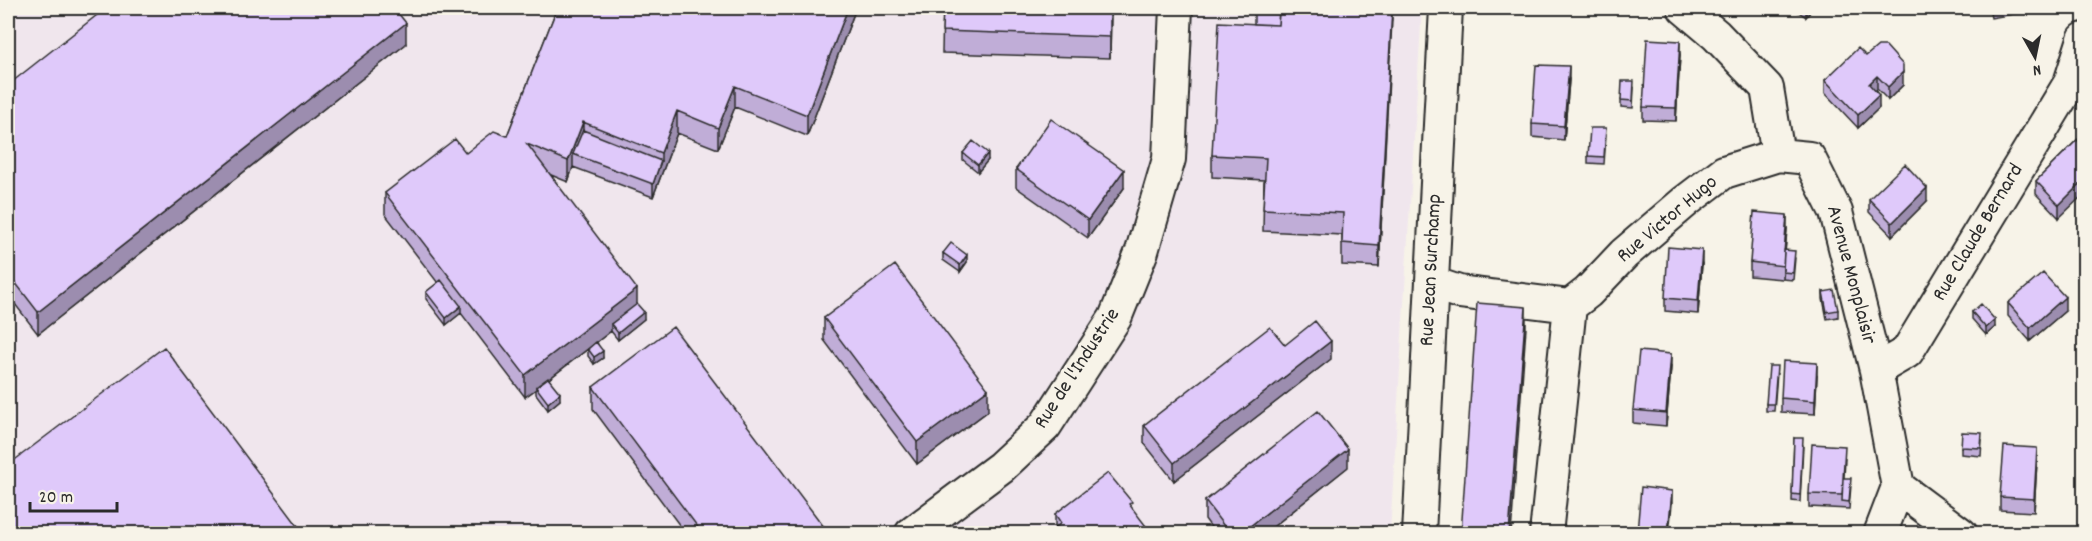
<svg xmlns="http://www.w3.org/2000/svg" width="2092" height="541" font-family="Dekko,sans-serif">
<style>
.built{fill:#f0e6ed}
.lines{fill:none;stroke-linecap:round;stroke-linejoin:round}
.minor-casing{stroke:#2b2b2b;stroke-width:36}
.minor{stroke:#f7f3e8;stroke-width:32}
.wall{fill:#c0add7;stroke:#2b2b2b;stroke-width:1.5}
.shaded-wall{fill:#9c8daf;stroke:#2b2b2b;stroke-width:1.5}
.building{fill:#dfc9fa;stroke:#2b2b2b;stroke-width:1.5}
.labels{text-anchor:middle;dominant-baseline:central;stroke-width:6;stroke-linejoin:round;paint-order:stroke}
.street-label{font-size:21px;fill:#2b2b2b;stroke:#f7f3e8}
</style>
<rect width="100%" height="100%" fill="#f7f3e8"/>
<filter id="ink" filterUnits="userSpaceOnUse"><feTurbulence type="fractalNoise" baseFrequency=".0167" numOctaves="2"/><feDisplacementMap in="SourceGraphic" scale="12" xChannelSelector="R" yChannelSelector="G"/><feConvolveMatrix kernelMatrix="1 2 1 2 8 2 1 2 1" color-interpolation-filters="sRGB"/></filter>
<g filter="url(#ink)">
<path class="built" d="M8,8h1414l-32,525h-1382z"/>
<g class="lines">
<defs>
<path id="minor" d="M1684,8l32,27 51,53 11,67 31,3 27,54 40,158 22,117 -18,47
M1432,283l27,9 111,14 18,-14 36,-38 62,-53 38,-29 54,-17
M1876,370l31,-18 163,-269 14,-44
M1898,487l63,47
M911,534l90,-67 44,-41 70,-108 27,-67 27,-92 7,-151
M1419,534l27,-526
M1546,534l24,-228"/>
</defs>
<use href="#minor" class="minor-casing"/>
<use href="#minor" class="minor"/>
</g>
<path class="wall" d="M557,8h299l-49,128 -72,-29 -17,42 -41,-16 -24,64 -80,-30 -5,15 -17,-7 86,129 7,15 -26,21 -7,-9 -14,11 6,16 -9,6 -6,-8v-7l-39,30 11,21 -12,10 -12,-16v-5l-11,8 -64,-84 -15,12 -20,-26v-7l12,-9 -53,-69v-21l81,-40 41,-17z
M943,8h168l-1,50 -168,-5z
M1338,8h54l-13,259 -37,-2v-30l-79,-4 1,-51 -52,-3v-22l67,-141z
M1793,8h20l-7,9z
M1989,8h36v4l-34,6z
M396,10l10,34 -368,290 -30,-39v-210z
M1680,55l-4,66 -33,-1v-13z
M1866,56l37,29 -15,15 -11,-11 -2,2 4,17 -21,20 -33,-35v-13z
M1569,80l-5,60 -32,-3v-13z
M1634,88l-1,20 -12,-1v-7z
M1606,136l-2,28 -16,-1v-7z
M2077,140l-18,78 -23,-24v-13z
M963,153l25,7 -10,12 -15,-12z
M1016,169l108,19 -36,50 -72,-51z
M1869,199l58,2 -35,35 -23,-24z
M1787,229l-2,21 10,8 -2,22 -43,-4v-14z
M943,253l24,9 -7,10 -17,-12z
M1702,264l-4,50 -33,-3v-13z
M1823,292l15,18v7l-11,2 -4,-20z
M2008,303l57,8 -35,30 -22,-25z
M1972,312l23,15 -9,8 -14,-16z
M824,318l164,93 -71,53 -93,-124z
M1331,359l-157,122 -30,-38v-18z
M1671,367l-5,59 -33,-3v-13z
M1777,373l-3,38h-8v-7z
M1817,376l-2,38 -34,-2v-14z
M593,387l231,147h-138l-93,-125z
M1794,438l9,7 -3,57 -8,-1z
M1982,440l-1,16 -20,-2v-7z
M1845,459l-1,19 7,7 -2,24 -40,-2v-13z
M2037,461l-3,51 -34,-2v-13z
M1348,467l-84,67h-48l-11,-15v-18z
M1132,508l-77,19v-13z"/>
<path class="shaded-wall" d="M848,8h8l-49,128v-21z
M1110,8h1l-1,50z
M1392,8v12l-13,247v-21z
M1806,8h7l-7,9z
M406,23v21l-368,290v-22z
M1680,41v14l-4,66v-13z
M1569,66v14l-5,60v-14z
M1903,72v13l-15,15v-13z
M1877,76v13l-8,8v-13z
M735,86v21l-17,42v-21z
M1879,95v13l-21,20v-13z
M677,111v22l-24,64v-13l8,-23v-8z
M583,122v21l-10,11v13l-5,15v-21z
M988,153v7l-10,12v-7z
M1124,170v18l-36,50v-18z
M2085,179v14l-26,25v-13z
M1927,188v13l-35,35v-13z
M1787,215v14l-4,50v-13z
M1702,250v14l-4,50v-13z
M967,255v7l-7,10v-7z
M637,289v22l-26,13v7l-74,57 -1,-1v2l-11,8v-22z
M2065,297v14l-35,30v-13z
M461,306v7l-15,12v-7z
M1526,307v21l-15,206h-2z
M644,312v7l-26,21v-7z
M1995,320v7l-9,8v-7z
M1331,341v18l-157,122v-18z
M603,351v7l-9,6v-7z
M1671,354v13l-5,59v-13z
M1817,363v13l-2,38v-13z
M988,389v22l-71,53v-22z
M560,393v7l-12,10v-7z
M2037,448v13l-3,51v-13z
M1348,449v18l-84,67h-24z
M1672,491v13l-3,30h-1z
M824,527v7h-8z"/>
<path class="building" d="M106,8h288l12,15 -368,289 -30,-39v-188z
M557,8h291l-41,107 -72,-29 -17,42 -41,-17 -16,42 -78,-31 -15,39 -41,-17 110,145 -112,86 -140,-182 70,-54 11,14 28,-22 13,5z
M943,8h167v29l-168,-6z
M1279,8h113l-13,238 -37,-3 1,-30 -80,-4 3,-51 -54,-3 7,-133 59,3z
M1254,13l25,1 -1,11 -24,-1z
M1647,39l33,2 -4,67 -33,-1z
M1878,46h8l17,19v7l-15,15 -11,-11 -8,8 10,11 -21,20 -33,-35 33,-32 8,8z
M1536,65l33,1 -5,60 -32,-2z
M1622,81h12l-1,20 -12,-1z
M1051,119l73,51 -36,50 -72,-51z
M1590,128h16l-2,29 -16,-1z
M583,130l78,31 -8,23 -80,-30z
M2077,140l8,7v20l-2,1 2,1v10l-26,26 -23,-24z
M973,141l15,12 -10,12 -15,-12z
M1905,164l22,24 -35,35 -23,-24z
M1754,212l33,3 -4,51 -33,-4z
M951,243l16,12 -7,10 -17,-12z
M1668,247l34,3 -4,51 -33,-3z
M1784,250l11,1 -2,22 -10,-1z
M895,265l93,124 -71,53 -93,-124z
M2043,273l22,24 -35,31 -22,-25z
M441,280l20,26 -15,12 -20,-26z
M1834,290l4,20 -11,2 -4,-20z
M1477,303l49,4 -17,227h-48z
M637,304l7,8 -26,21 -7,-9z
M1981,304l14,16 -9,8 -14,-16z
M1315,321l16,20 -157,122 -30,-38 126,-98 15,18z
M673,327l151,200 -8,7h-113l-110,-147z
M596,342l7,9 -9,6 -6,-8z
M164,347l140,187h-296v-69z
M1639,351l32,3 -5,59 -33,-3z
M1783,361l34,2 -2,38 -34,-3z
M1769,366h8l-3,38h-8z
M548,378l12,15 -12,10 -12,-16z
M1318,411l30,38 -108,85h-10l-25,-33z
M1962,432l20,1 -1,15 -20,-1z
M1794,438h9l-3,57 -8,-1z
M1812,444l33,2 -3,49 -33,-1z
M2004,446l33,2 -3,51 -34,-2z
M1108,473l24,29 -3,2 23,30h-104l13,-11 -6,-9z
M1843,478h8l-2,24 -7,-1z
M1641,487l31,4 -4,43 -31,-1z
M2082,511h3v23h-8z"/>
</g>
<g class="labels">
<g class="street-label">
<text transform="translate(1668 220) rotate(-40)">Rue Victor Hugo</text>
<text transform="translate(1979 233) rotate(-59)">Rue Claude Bernard</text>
<text transform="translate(1432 270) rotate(-87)">Rue Jean Surchamp</text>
<text transform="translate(1850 275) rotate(75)">Avenue Monplaisir</text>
<text transform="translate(1078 369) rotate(-57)">Rue de l'Industrie</text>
</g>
</g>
<rect width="2092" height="541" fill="none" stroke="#f7f3e8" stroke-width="30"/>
<rect x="15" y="15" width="2062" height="511" fill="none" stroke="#2b2b2b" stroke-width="2" filter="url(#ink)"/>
<g transform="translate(2035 57) rotate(171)" stroke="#f7f3e8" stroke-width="4.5" paint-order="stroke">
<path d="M0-4.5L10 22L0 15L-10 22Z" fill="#2b2b2b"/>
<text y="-9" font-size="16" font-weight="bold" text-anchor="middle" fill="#2b2b2b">N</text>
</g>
<path d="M30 502v9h87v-9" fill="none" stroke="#2b2b2b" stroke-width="3"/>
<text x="39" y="502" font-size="18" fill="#2b2b2b" stroke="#f7f3e8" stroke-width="4.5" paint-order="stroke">20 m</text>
</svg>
